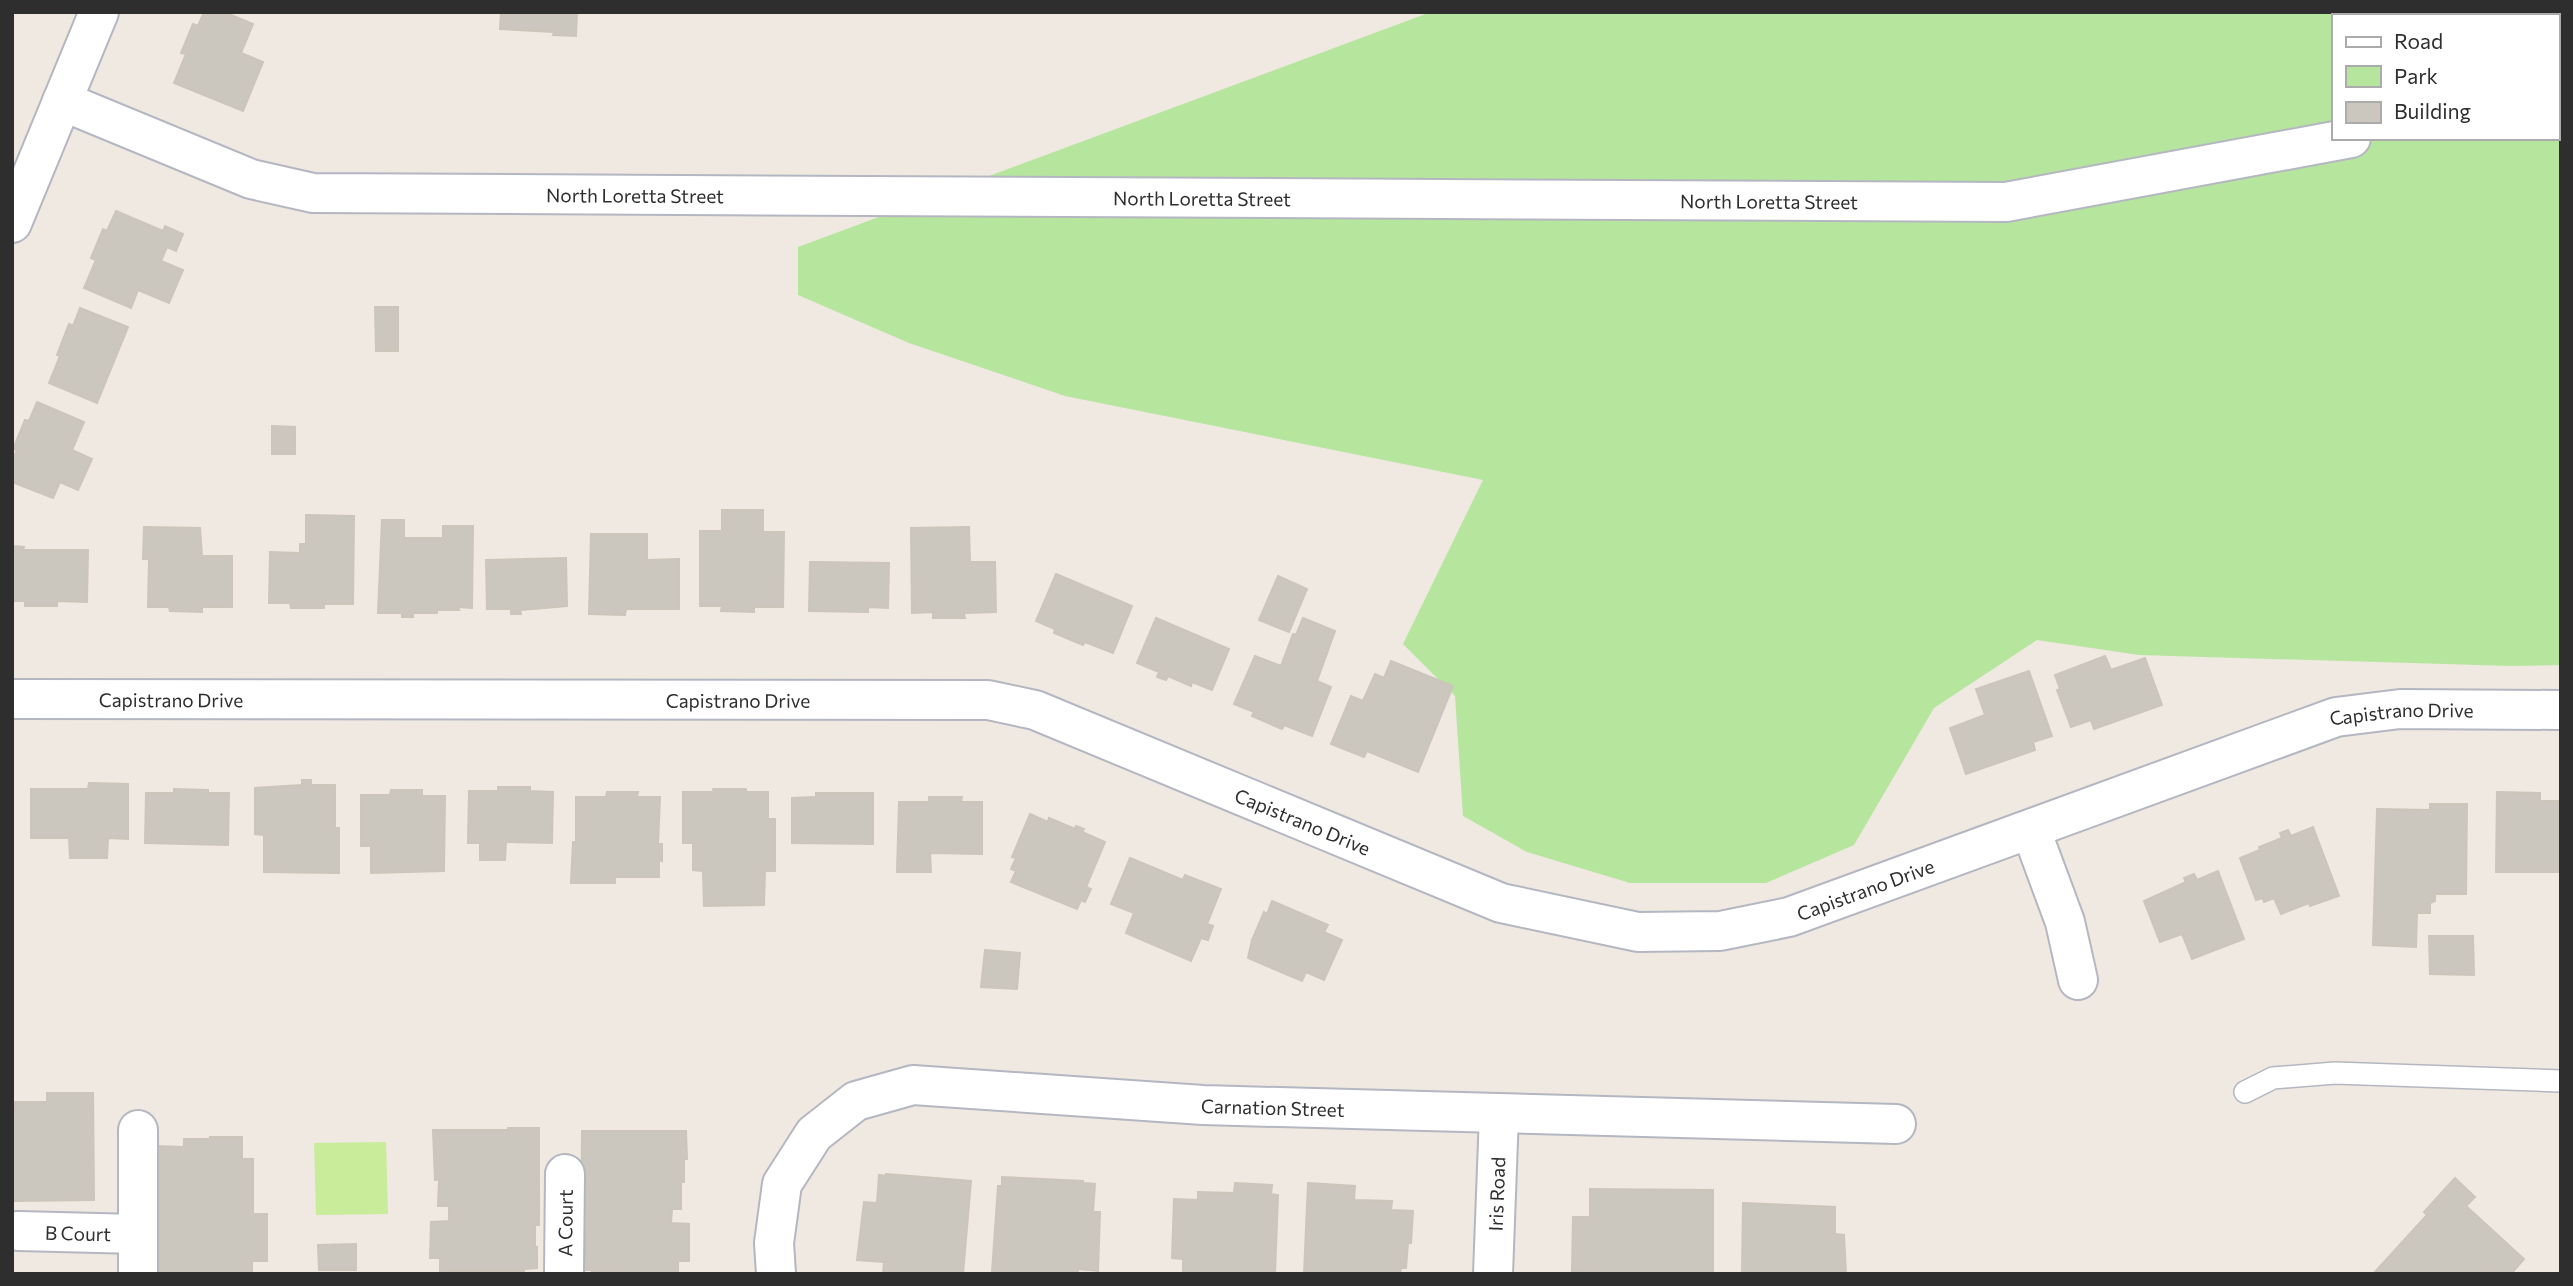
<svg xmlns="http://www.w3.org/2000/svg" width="2573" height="1286" font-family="Commissioner,sans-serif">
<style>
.green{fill:#b6e59e;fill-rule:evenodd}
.pitch{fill:#c9ec9a}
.building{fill:#cbc7bf;stroke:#cbc5ba;stroke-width:2}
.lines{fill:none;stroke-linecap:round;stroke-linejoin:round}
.service-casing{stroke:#b4b7c1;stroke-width:24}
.minor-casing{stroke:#b4b7c1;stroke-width:42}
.tertiary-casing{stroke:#b4b7c1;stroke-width:42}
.service{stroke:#fff;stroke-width:21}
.minor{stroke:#fff;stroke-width:38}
.tertiary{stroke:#fff;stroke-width:38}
.labels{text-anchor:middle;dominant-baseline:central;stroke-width:6;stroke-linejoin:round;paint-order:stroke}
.street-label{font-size:19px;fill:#2e2e2e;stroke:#fff}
</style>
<rect width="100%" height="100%" fill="#efe9e1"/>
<path class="green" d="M1431,12h1130v653l-50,1 -372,-11 -102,-15 -103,68 -80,137 -88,38h-136l-103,-31 -64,-36 -8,-120 -52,-52 80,-164 -418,-84 -156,-53 -111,-48v-48zM2333,16h224v122h-224z"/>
<path class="pitch" d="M386,1142l2,72 -72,1 -2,-72z"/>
<path class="building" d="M204,12h20l29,12 -12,29 22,9 -20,49 -69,-28 12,-29 -5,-1 12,-29 5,2z
M501,12h76l-1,24 -23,-1 1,-3 -54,-3z
M116,211l47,20 2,-5 18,8 -7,17 -9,-4 -6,14 22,9 -14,33 -31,-13 -7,18 -47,-20 12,-28 -5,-2 12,-29 4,2z
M375,307h23v44h-22z
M80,308l48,19 -31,76 -48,-20 11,-27 -3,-1 12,-31 4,2z
M37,402l47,20 -12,28 20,9 -14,31 -18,-8 -7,16 -41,-16v-20l5,-12 -4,-1 12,-29 4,1z
M272,426l23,1v27h-23z
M722,510h41v22h21l-1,75h-29v5l-33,-1 1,-5h-22v-75h22z
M306,515l48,1 -1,88h-29v4h-33l-1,-5h-21l1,-51 30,1v-9h6z
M382,520h22v18h39v-12h30l-1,82 -14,-1 1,3h-22v3h-24v4h-11v-4h-24z
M144,527l56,1 2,28h30v51h-30v5l-32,-1 -1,-4h-21l1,-48h-6z
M969,527l1,35h25l1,50 -32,1 1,5h-32v-6l-21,1 -1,-85z
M591,534h56v26l32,-1v50h-53l-1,6 -36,-1z
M12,546l12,1 -1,3h65l-1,52 -30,-1v5h-32v-5h-13z
M566,558l1,48 -47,4 1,4h-10v-5h-24l-1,-49z
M810,562l79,1 -1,45 -20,-1v5l-59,-1z
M1056,574l76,32 -19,47 -28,-11 -2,3 -29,-12 1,-4 -19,-8z
M1278,576l29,13 -18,43 -30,-12z
M1156,618l73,31 -17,41 -20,-8 -1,4 -23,-10 -2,4 -9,-3 2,-5 -22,-9z
M1303,618l32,13 -18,50 14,6 -19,49 -28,-11 -2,4 -30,-13 2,-4 -20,-8 21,-48 26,10 12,-32 3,1z
M2105,656l6,14 34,-12 17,47 -68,24 -3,-9 -20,7 -14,-37 3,-1 -5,-14z
M1391,661l62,25 -35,86 -51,-21 -3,6 -33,-13 20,-48 12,5 12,-27 9,4z
M2029,671l23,65 -19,6 2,8 -69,24 -16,-46 35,-13 -9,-26z
M302,780h9v5h24v43h4v45l-75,-1v-37l-9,-1v-46l47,-3z
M89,783l39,1v55l-20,-1 -1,20h-37l-1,-20h-38v-49h57z
M498,787h32v4l23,1 -1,51 -46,-1 -1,18h-25v-17h-12l1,-52h29z
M174,789l34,1v3h21l-1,52 -83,-2 1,-50h28z
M713,789h33v3h22v27h7v52h-10l-1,34 -60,1 -1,-35 -10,-1v-27h-10v-51h31z
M391,790h31v6h23l-1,75 -73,2v-27h-10v-51h29z
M607,792h31l-1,5h23l-2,47h4v17l-3,-1v17h-44v6h-44l2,-41h3v-45h30z
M2497,792l43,1v8h20l1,71h-65z
M816,793h57v51l-81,-1v-45l24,-1z
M929,797h33l-1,5h21v52l-52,-1 1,19h-34l2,-70h30z
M2430,804h37l-1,90h-31v7l-5,2v10h-13l-1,34 -43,-2 4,-136 53,1z
M1030,814l18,8 1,-4 26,11 1,-3 8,3 -2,3 23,10 -19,45 5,2 -6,13 -4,-2 -4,9 -66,-27 5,-11 -5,-2 5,-11 -4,-1z
M2313,827l26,69 -29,10 -1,-3 -28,11 -7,-16 -10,4 -1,-4 -7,2 -16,-42 20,-8 -1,-3 23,-9 -2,-5 8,-3 3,6z
M1130,858l53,22 2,-5 36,14 -14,35 6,2 -5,14 -7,-2 -10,23 -65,-28 8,-20 -23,-9z
M2218,871l26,68 -52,20 -10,-25 -22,8 -16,-41 42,-19 -2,-4 10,-4 3,6z
M1272,901l56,24 -4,7 18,8 -18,40 -18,-8 -4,9 -54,-23 4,-18 12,-28 3,2z
M2429,936h44l1,39 -44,-1z
M985,950l35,3 -3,36 -36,-2z
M47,1093h46l1,107 -82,1v-88h3l-1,-11h33z
M508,1128h31v97h-4v22h2v21l-13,1v2h-84v-13h-10l1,-36 18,-1v-15h-11l1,-27 -4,1 -2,-50h75z
M582,1131h104l1,28h-3v23h-3v27h-9l-1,14 18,1v37h-11v12l-86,-1v-2h-11z
M210,1137h32v22h11v55h14v47h-15v13h-95l-3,-117h3v-11l27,1v-8h26z
M886,1174l85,7 -8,93 -80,-1 1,-11 -27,-2 7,-58 13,1 2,-28 7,1z
M1002,1177l81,4v2l12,1 -2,28h7l-2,59 -20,-2v5l-86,-2 6,-86h4z
M2455,1178l20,19 -9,9 58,53 -13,15h-23l-4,-4 -3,4h-108l54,-59 -3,-3z
M1235,1183l37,2 -1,9 7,1 -3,79h-92v-15l-11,-1 2,-59 24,1v-8l36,1z
M1308,1183l47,3 -1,14 38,1 -1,9 22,1 -2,32h-3l-2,25h-5l-1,6h-96z
M1590,1189l123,1v84h-124l1,-3h-18l1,-54h17z
M1743,1203l92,4v27l9,1 2,39h-104z
M356,1244v26h-37l-1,-25z"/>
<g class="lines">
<defs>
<path id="service" d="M2245,1092l28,-14 62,-5 226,8"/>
<g id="minor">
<path d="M2557,78l4,-1"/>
<path id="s1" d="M62,101l189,78 62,14 1693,9 345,-64"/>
<path d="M12,223l87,-211"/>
<path d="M2031,830l34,92 13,58"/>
<path d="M138,1130v144"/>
<path id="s2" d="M18,1231l120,3"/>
<path id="s3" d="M564,1274l1,-100"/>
<path id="s4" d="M776,1274l-2,-31 8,-59 32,-50 42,-33 57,-16 290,20 693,19"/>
<path id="s5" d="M1493,1274l6,-160"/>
</g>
<g id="tertiary">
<path id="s6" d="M12,699l976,1 47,10 466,193 137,29 82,-1 69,-14 547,-200 64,-8 161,1"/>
</g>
</defs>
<use href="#service" class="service-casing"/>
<use href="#minor" class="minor-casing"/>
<use href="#tertiary" class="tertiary-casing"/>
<use href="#service" class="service"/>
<use href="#minor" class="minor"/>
<use href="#tertiary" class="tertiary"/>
</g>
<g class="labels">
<g class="street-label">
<text stroke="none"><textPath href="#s1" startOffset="590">North Loretta Street</textPath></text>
<text stroke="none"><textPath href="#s1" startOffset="1157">North Loretta Street</textPath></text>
<text stroke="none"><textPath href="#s1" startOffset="1724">North Loretta Street</textPath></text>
<text stroke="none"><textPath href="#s6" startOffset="159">Capistrano Drive</textPath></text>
<text stroke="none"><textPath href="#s6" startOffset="726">Capistrano Drive</textPath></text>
<text stroke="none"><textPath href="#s6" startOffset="2469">Capistrano Drive</textPath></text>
<text stroke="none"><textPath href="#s6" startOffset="1314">Capistrano Drive</textPath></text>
<text stroke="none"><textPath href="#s6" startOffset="1902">Capistrano Drive</textPath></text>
<text stroke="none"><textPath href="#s4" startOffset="623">Carnation Street</textPath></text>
<text stroke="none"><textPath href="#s5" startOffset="80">Iris Road</textPath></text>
<text stroke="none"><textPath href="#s3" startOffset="51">A Court</textPath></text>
<text stroke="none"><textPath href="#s2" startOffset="60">B Court</textPath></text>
</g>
</g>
<rect width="2573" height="1286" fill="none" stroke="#2e2e2e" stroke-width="28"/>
<rect x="2332" y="14" width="228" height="126" fill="#ffffff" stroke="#ababab" stroke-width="2"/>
<rect x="2346" y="37" width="35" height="10" fill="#ffffff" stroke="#ababab" stroke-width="2"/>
<text x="2394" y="49" font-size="21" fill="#2e2e2e">Road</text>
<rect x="2346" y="66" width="35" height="21" fill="#b6e59e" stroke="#ababab" stroke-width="2"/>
<text x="2394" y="84" font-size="21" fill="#2e2e2e">Park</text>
<rect x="2346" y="102" width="35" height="21" fill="#cbc7bf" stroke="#ababab" stroke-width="2"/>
<text x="2394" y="119" font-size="21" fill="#2e2e2e">Building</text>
</svg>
